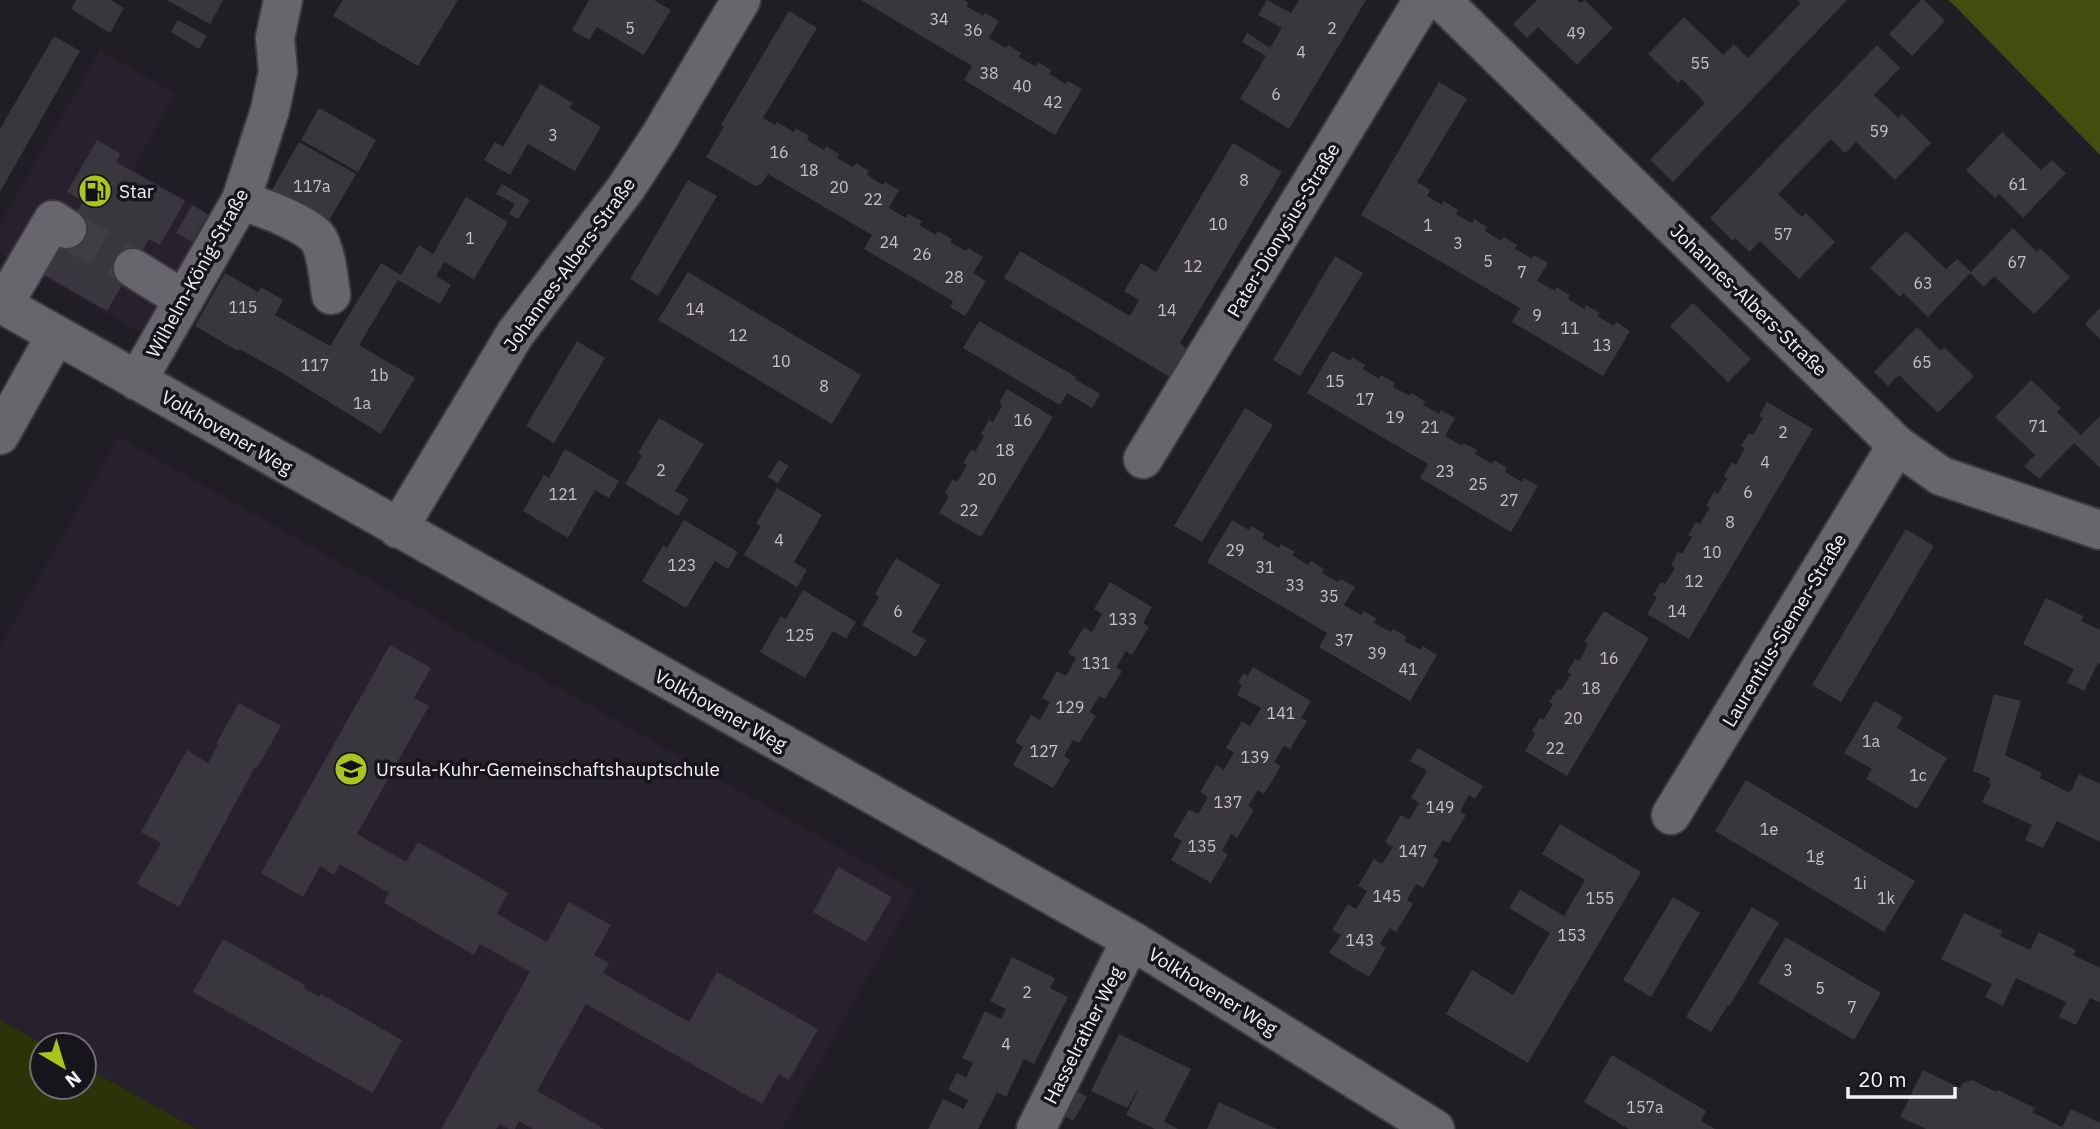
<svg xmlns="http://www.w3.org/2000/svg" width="2100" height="1129" font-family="'IBM Plex Sans',sans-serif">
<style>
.built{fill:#27212e;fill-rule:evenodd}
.green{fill:#2b3408}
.forest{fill:#424e0d}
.building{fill:#3a363e}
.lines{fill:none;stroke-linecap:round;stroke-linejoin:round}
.minor-tunnel{stroke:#403d44;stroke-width:38;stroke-dasharray:38 19;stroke-linecap:butt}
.minor-casing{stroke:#3d3a40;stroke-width:42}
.minor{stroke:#69656d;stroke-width:38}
.labels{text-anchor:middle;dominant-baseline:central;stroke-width:7;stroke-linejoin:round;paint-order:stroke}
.number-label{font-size:16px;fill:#c6c2c8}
.poi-label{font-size:19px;fill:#f4f1f6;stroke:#17141b;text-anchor:start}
.street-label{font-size:19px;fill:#f4f1f6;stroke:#17141b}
</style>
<rect width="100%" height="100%" fill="#201d24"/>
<path class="built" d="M100,50l75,44 -42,75 76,45 -67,119 -142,-80v-29z
M119,437l797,455 -134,237h-782v-482zM42,1045h42v42h-42z"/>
<path class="green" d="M0,1020l44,25h-2v42h42v-20l112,62h-196z"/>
<path class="forest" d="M1948,0h152v155l-145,-149z"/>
<path class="building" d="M76,0h35l13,8 -14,25 -39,-24z
M167,0h56l-13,24z
M343,0h115l-40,66 -85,-50z
M589,0h65l17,10 -27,45 -47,-28 -8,13 -17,-10z
M861,0h103l5,3 -3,3 17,10 2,-3 14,8 -10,17 17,10 2,-3 13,8 -2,4 17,10 2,-5 13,8 -2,4 17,10 2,-3 14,8 -27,46 -91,-55 8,-14z
M1267,0l24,13 8,-13h67l-77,129 -49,-30 26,-43 -24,-14 5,-9 23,15 12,-20 -24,-13z
M1537,0h40l3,3 5,-3 28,28 -36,37 -39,-38 -11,11 -14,-14z
M1797,0h50l-174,182 -23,-22 55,-57 -23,-24 -4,4 -30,-29 36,-37 39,38 11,-11 14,14 53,-55z
M1921,0h3l21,21 -33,35 -23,-22z
M789,11l28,17 -54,90 12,7 2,-3 17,10 2,-4 13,8 -2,4 17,10 2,-4 13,8 -2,4 16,9 3,-4 13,8 -2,4 16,10 2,-3 14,8 -10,18 17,10 2,-4 14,7 -3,4 17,10 2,-4 14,8 -2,3 16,9 2,-3 15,9 -10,16 13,8 -21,35 -15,-9 3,-6 -89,-52 8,-14 -104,-61 -7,10 -6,2 -49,-29 18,-30 -3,-2z
M178,20l29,16 -8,13 -28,-17z
M54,36l26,15 -80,141v-63z
M1877,45l23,23 -26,27 24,23 4,-4 29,29 -36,37 -39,-38 -11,11 -14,-14 -53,55 24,23 4,-4 29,29 -36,37 -39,-38 -10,11 -15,-14 -2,3 -23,-23z
M1439,82l28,17 -50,83 13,8 -3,6 15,9 2,-4 14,9 -2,4 16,9 2,-4 13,8 -2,4 16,10 3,-4 13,8 -2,4 16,9 3,-3 14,8 -11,18 18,10 1,-4 14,8 -2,4 16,10 2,-4 14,8 -3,3 17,10 2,-4 14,9 -27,45 -91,-54 8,-14 -159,-93z
M540,84l33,19 -4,5 32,19 -26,44 -47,-27 -18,31 -26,-15 11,-18 8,5z
M319,108l57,32 -18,32 -57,-32z
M2002,132l39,38 11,-10 14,13 -43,45 -24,-24 -4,4 -29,-28z
M97,140l24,14 -5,8 69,39 -25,44 -11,-6 -42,72 -66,-38 42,-72 -16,-9z
M299,142l57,32 -32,55 -56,-32z
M1233,143l49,29 -102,171 7,6 -17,28 -166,-99 16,-27 110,65 9,-16 -15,-9 17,-28 15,9z
M688,180l29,16 -59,100 -28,-17z
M502,184l28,16 -12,19 -9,-5 6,-10 -19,-10z
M466,197l42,25 -34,57 -30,-17 -8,14 15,9 -11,19 -42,-24 -39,65 56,33 -34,56 -102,-63 -40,-22 -1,2 -43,-25 30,-53 33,19 3,-5 22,13 -8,15 55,31 51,-83 20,12 18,-30 14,9z
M192,205l16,9 -16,28 -16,-9z
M2013,228l24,24 3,-4 30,29 -36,37 -40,-38 -10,11 -14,-14 -42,44 -25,-24 -3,4 -30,-29 36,-37 40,38 11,-10 14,13z
M1335,256l28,17 -63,103 -27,-16z
M688,272l173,103 -29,49 -174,-104z
M1693,303l58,56 -23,23 -58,-56z
M2100,308v31l-15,-15z
M979,321l97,56 -1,2 25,15 -8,14 -25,-15 -7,12 -97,-57z
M1917,327l24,24 3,-4 30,29 -36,37 -39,-38 -11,11 -14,-14z
M577,341l28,17 -51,85 -28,-17z
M1332,351l18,10 2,-4 13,8 -2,4 16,10 2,-4 14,8 -2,4 17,9 1,-3 14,8 -2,4 16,9 2,-4 14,8 -10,18 17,10 2,-3 13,7 -2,4 17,10 2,-4 13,8 -2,4 17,10 2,-4 14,8 -27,46 -91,-54 8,-14 -121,-71z
M2031,380l30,28 -4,4 24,23 19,-19v52l-26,-25 -35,36 -15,-13 11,-11 -40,-38z
M1007,389l46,28 -72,120 -42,-24 10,-17 -4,-3 8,-14 4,3 10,-17 -4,-2 8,-13 4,2 9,-16 -3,-2 8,-14 4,2 9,-16 -3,-3z
M1767,402l46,27 -124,210 -42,-25 10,-17 -4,-2 8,-13 4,2 10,-16 -4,-3 7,-13 4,2 10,-17 -4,-2 8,-13 4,2 10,-17 -4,-1 8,-14 4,2 9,-16 -3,-2 8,-14 4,3 9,-17 -4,-2 8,-13 4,2 10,-17 -4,-2z
M1245,408l28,17 -71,117 -28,-16z
M659,418l45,26 -29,47 14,8 -11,17 -53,-32 17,-28 -4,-3z
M565,449l54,32 -10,17 -14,-8 -27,48 -45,-27 21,-36 5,3z
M779,460l10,6 -11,17 -10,-6z
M777,488l45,27 -28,47 13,8 -10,17 -53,-32 17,-29 -5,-2z
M684,520l54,32 -10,17 -13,-8 -29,47 -44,-27 21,-35 4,2z
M1232,520l17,10 2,-4 14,8 -3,4 17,10 2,-4 14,8 -3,3 16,10 3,-4 13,8 -2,4 16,9 3,-3 14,8 -11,18 17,10 3,-4 13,8 -3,4 17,9 2,-3 14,8 -3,4 17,9 2,-4 14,9 -27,46 -91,-54 8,-14 -120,-71z
M1906,529l28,17 -93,156 -29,-17z
M896,558l44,27 -28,47 14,8 -10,17 -54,-32 17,-28 -4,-3z
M1110,582l42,25 -9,16 6,4 -17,28 -6,-4 -10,16 6,4 -17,28 -6,-3 -9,16 6,4 -17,27 -6,-3 -9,16 6,4 -17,28 -40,-23 10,-18 -8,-5 16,-27 9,5 10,-18 -8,-4 15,-27 9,5 10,-18 -8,-5 16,-26 8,5 10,-18 -8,-5z
M803,590l53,32 -10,17 -13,-8 -28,47 -45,-26 21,-36 5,3z
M2046,598l37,18 -2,5 19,9v34l-2,-1 -14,28 -17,-9 7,-13 -51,-25z
M1604,611l45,27 -82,138 -42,-25 10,-17 -3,-3 8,-13 3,2 10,-16 -4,-2 9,-13 3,1 10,-16 -4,-2 8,-13 4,2 9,-17 -4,-2z
M390,645l41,23 -17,30 15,8 -72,128 49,28 12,-20 90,51 -11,21 50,28 22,-40 42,23 -17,30 15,8 -6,10 86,49 28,-50 101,57 -29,51 -10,-6 -17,30 -176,-100 -49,87 67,38h-71l-14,-8 -4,8h-6l-10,-5 -3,5h-55l89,-157 -50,-28 -6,11 -90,-52 5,-10 -49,-29 -6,11 -14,-9 -17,31 -42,-24z
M1253,667l58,34 -10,17 6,3 -17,28 -6,-3 -10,16 7,4 -17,28 -6,-4 -10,16 6,4 -17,28 -6,-4 -9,17 6,3 -17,29 -40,-23 11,-19 -9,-5 16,-26 9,4 10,-17 -8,-5 16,-27 8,5 10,-18 -8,-4 16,-27 8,5 11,-18 -24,-13 5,-10 -4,-2 5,-10 5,3z
M1994,694l27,7 -16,54 37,18 -2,5 30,15 9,-19 21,10v58l-43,-21 -14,27 -18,-8 7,-15 -50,-23 9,-18 -3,-1 2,-5 -17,-7z
M1875,701l28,16 -6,11 50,30 -30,51 -51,-30 6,-10 -28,-16z
M239,703l42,23 -24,42 -2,-1 -76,140 -42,-23 24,-41 -20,-11 46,-82 21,13 10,-18 -2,-1z
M1418,748l65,38 -8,13 -6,-4 -9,17 6,3 -17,28 -6,-3 -10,16 6,4 -16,28 -7,-4 -9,16 6,4 -17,28 -6,-4 -10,16 6,4 -17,29 -40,-24 12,-18 -9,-5 16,-26 8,5 11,-18 -9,-5 16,-27 8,5 11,-17 -8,-5 16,-27 8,5 10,-17 -8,-5 16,-27 -17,-10z
M1746,780l169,101 -31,51 -169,-101z
M1560,824l81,48 -113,191 -82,-49 26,-44 41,25 37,-62 -41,-25 11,-18 44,26 21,-36 -43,-26z
M838,867l54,30 -26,45 -53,-30z
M1673,897l27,16 -49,84 -28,-17z
M1752,907l27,16 -41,69 -9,14 -1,-1 -17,27 -25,-15z
M1964,913l38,18 -2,5 30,14 9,-18 37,18 -3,5 27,13v35l-10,-5 -14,27 -17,-8 7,-15 -50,-24 -13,28 -18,-9 7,-13 -51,-25z
M1786,937l95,56 -27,47 -96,-57z
M223,939l82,46 -1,3 15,9 2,-3 81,46 -29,53 -180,-101z
M1012,957l43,21 -5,10 18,9 -34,67 -10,-5 -18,38 -9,-5 -19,37h-50l15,-30 21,10v-1l4,-8 -20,-10 9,-17 21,10 -12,-6 7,-14 -11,-5 23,-47 16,8 5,-10 -16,-8z
M1119,1034l72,35 -27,53 14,7h-23l-29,-14 14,-29 -13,22 -36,-17z
M1612,1055l94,56 -5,10 14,8h-86l-45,-27z
M1923,1070l37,18 3,-5 9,-3 24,12 2,-2 37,18 -3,4 30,15 9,-18 29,14v6h-174l-26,-12z
M1073,1089l14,8 -14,24 -14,-8z
M1219,1102l38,18 20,9h-70z"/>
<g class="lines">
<path class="minor-tunnel" d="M67,229l66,39"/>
<defs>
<path id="minor" d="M1441,0l456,445 44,31 159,54
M241,200c21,8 58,20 75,36 10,11 13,44 15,59
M133,268l51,32
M0,303l1131,637 304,189
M3,305l50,-85 14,9
M137,381l104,-181 29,-90 8,-38 -3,-34 8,-38
M0,435l56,-100
M1143,459l280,-459
M398,529l117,-195 111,-146 34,-52 81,-136
M1671,815l226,-370
M1036,1129l95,-189"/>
</defs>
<use href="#minor" class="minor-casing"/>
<use href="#minor" class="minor"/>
</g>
<defs>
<symbol id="fuel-disc" viewBox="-11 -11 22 22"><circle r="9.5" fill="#a9c71b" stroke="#17141b"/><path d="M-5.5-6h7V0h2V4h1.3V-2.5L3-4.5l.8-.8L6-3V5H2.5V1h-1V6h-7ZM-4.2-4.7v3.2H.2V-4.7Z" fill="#111"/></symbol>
<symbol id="school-disc" viewBox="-11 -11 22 22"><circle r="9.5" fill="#a9c71b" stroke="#17141b"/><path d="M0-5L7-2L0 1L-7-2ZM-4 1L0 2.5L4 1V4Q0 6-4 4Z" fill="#111"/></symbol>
</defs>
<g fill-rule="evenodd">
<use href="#fuel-disc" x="76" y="172" width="38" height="38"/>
<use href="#school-disc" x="332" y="750" width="38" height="38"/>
</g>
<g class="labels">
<g class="number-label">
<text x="939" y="19">34</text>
<text x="630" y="28">5</text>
<text x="1332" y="28">2</text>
<text x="973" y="30">36</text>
<text x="1576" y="33">49</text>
<text x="1301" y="52">4</text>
<text x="1700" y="63">55</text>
<text x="989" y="73">38</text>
<text x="1022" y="86">40</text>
<text x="1276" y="94">6</text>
<text x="1053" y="102">42</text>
<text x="1879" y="131">59</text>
<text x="553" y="135">3</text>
<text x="779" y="152">16</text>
<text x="809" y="170">18</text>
<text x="1244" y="180">8</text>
<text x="2018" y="184">61</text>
<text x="312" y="186">117a</text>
<text x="839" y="187">20</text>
<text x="873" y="199">22</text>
<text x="1218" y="224">10</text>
<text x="1428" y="225">1</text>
<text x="1783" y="234">57</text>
<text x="470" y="238">1</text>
<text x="889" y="242">24</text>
<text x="1458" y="243">3</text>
<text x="922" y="254">26</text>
<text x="1488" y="261">5</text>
<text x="2017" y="262">67</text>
<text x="1193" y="266">12</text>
<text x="1522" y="272">7</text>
<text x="954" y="277">28</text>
<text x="1923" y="283">63</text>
<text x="243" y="307">115</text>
<text x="695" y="309">14</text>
<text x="1167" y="310">14</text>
<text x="1537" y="315">9</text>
<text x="1570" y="328">11</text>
<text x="738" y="335">12</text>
<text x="1602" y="345">13</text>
<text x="781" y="361">10</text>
<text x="1922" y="362">65</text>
<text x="315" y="365">117</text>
<text x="379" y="375">1b</text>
<text x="1335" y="381">15</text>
<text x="824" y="386">8</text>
<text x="1365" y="399">17</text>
<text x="362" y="403">1a</text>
<text x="1395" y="417">19</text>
<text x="1023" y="420">16</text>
<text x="2038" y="426">71</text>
<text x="1430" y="427">21</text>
<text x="1783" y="432">2</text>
<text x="1005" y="450">18</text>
<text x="1765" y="462">4</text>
<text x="661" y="470">2</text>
<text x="1445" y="471">23</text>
<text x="987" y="479">20</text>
<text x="1478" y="484">25</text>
<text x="1748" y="492">6</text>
<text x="563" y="494">121</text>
<text x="1509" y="500">27</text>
<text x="969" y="510">22</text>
<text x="1730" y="522">8</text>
<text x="779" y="540">4</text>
<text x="1235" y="550">29</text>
<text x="1712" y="552">10</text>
<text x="682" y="565">123</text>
<text x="1265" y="567">31</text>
<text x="1694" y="581">12</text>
<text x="1295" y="585">33</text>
<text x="1329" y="596">35</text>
<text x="898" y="611">6</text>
<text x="1677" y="611">14</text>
<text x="1123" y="619">133</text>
<text x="800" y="635">125</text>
<text x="1344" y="640">37</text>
<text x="1377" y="653">39</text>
<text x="1609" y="658">16</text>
<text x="1096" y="663">131</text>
<text x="1408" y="669">41</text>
<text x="1591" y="688">18</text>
<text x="1070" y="707">129</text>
<text x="1281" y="713">141</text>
<text x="1573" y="718">20</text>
<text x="1871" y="741">1a</text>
<text x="1555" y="748">22</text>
<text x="1044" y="751">127</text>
<text x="1255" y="757">139</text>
<text x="1918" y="775">1c</text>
<text x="1228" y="802">137</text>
<text x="1440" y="807">149</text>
<text x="1769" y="829">1e</text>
<text x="1202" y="846">135</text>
<text x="1413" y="851">147</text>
<text x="1815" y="856">1g</text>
<text x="1860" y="883">1i</text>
<text x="1387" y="896">145</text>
<text x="1600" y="898">155</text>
<text x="1886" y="898">1k</text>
<text x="1572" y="935">153</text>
<text x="1360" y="940">143</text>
<text x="1788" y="970">3</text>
<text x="1820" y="988">5</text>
<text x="1027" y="992">2</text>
<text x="1852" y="1007">7</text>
<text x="1006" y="1044">4</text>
<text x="1645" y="1107">157a</text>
</g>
<g class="poi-label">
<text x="119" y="191">Star</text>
<text x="376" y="769">Ursula-Kuhr-Gemeinschaftshauptschule</text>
</g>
<g class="street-label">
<text transform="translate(1283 230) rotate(-59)">Pater-Dionysius-Straße</text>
<text transform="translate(569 264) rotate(-54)">Johannes-Albers-Straße</text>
<text transform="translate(197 273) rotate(-61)">Wilhelm-König-Straße</text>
<text transform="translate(1749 300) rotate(44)">Johannes-Albers-Straße</text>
<text transform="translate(227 432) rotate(30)">Volkhovener Weg</text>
<text transform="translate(1784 630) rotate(-59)">Laurentius-Siemer-Straße</text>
<text transform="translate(721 710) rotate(29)">Volkhovener Weg</text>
<text transform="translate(1213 991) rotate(32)">Volkhovener Weg</text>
<text transform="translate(1083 1035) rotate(-63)">Hasselrather Weg</text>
</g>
</g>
<g transform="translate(63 1066) rotate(142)"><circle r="33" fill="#17141b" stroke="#6f6c73" stroke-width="2"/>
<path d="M0-5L12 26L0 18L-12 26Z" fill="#a9c71b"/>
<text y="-10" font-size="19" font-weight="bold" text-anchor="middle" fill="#f4f1f6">N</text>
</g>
<path d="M1848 1087v10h107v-10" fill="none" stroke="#f4f1f6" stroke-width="3.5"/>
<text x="1858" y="1087" font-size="21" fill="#f4f1f6" stroke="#17141b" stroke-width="5" paint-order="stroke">20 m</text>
</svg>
